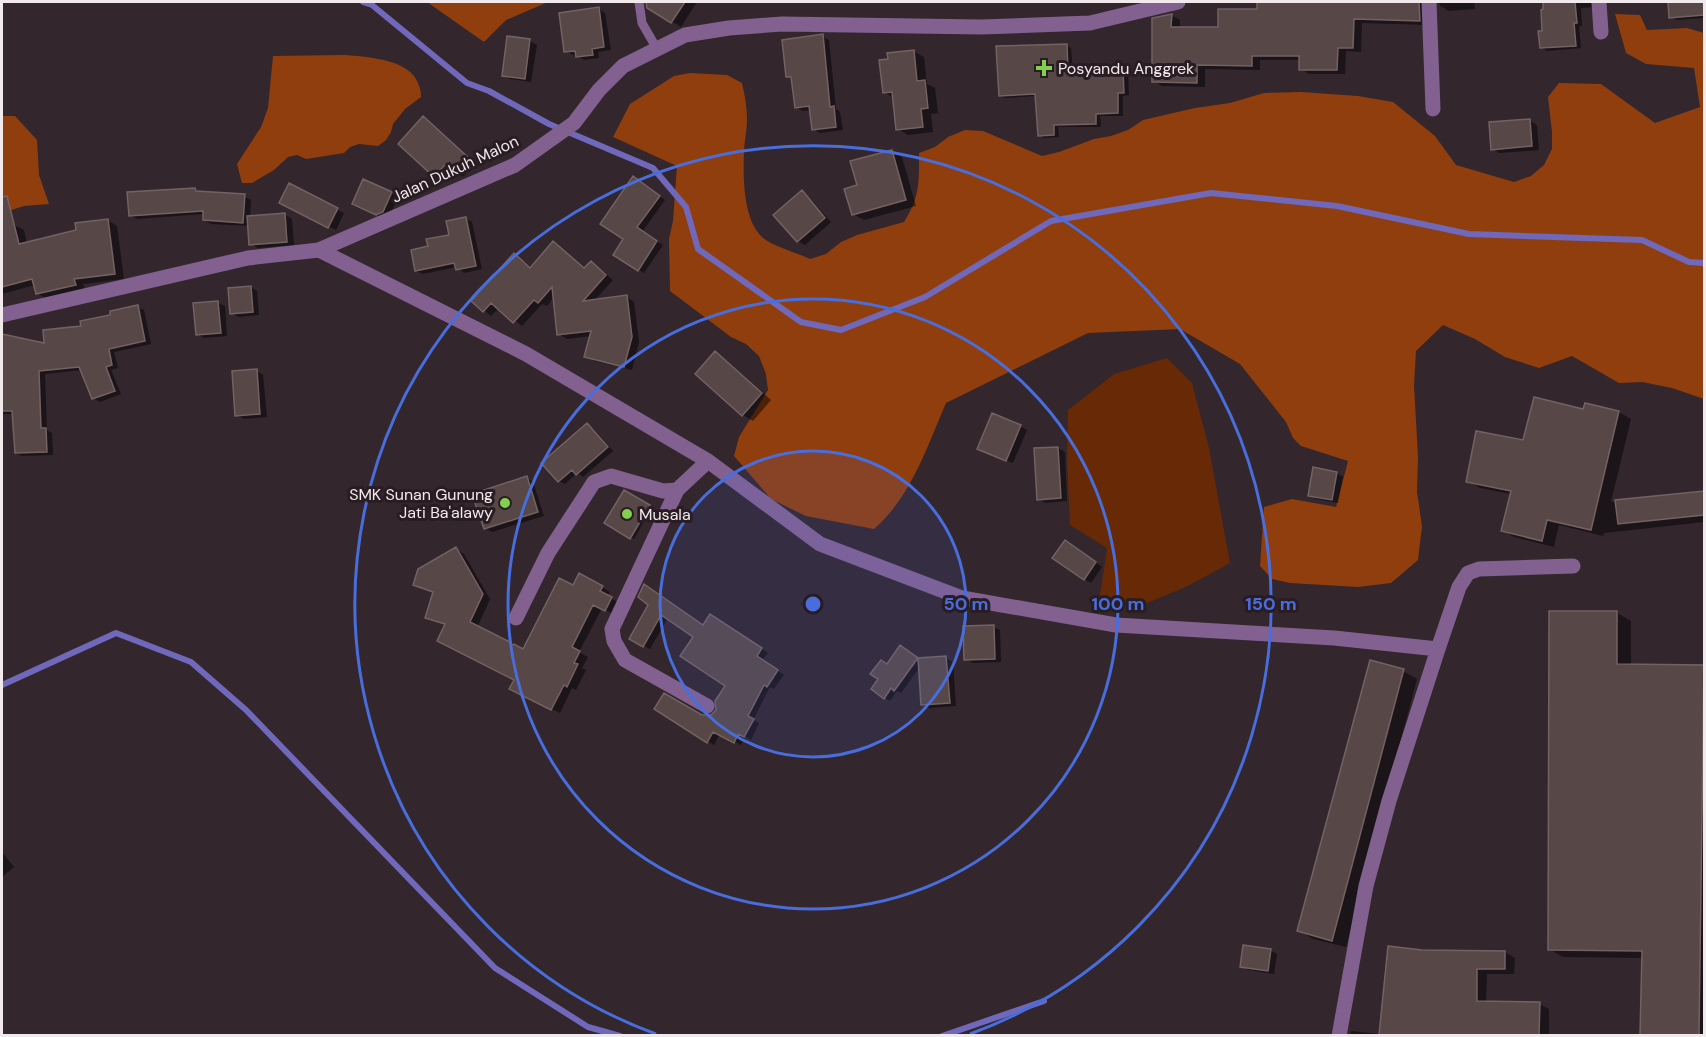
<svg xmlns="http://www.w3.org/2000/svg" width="1706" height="1037" font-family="'DM Sans',sans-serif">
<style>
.green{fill:#672906}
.forest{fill:#913e0e}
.shadow{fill:#0007}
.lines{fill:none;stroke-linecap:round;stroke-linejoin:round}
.stream{stroke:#6f68bb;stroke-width:6}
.building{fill:#574747;stroke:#746263;stroke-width:1.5}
.service{stroke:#826191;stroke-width:9}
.minor{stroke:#826191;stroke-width:15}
.tertiary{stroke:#826191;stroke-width:15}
.ring{fill:none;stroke:#486ddc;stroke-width:3}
.poi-dot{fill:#83d04e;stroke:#291d23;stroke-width:2}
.labels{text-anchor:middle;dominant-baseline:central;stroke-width:6;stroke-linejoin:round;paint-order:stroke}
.poi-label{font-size:16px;fill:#f2e9ed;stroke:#291d23;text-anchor:start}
.street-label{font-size:16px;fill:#f2e9ed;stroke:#291d23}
.centre{fill:#486ddc;stroke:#291d23;stroke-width:3}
.ring-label{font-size:18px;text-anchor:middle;font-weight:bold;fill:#486ddc;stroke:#291d23;stroke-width:6;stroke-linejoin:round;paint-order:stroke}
</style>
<rect width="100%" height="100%" fill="#33262d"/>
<path class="green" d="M1167,358l25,25 17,65 21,115 -42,23 -60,25 -29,-9 8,-54 -37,-23 -3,-64 1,-51 46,-36z"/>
<path class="forest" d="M427,2h121l-42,18 -22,22z
M1615,14l25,1 7,15 40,-2 17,5v366l-32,-11 -30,-6 -23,1 -47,-27 -33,12 -34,-11 -30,-18 -32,-14 -27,26 -2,34 4,72 -1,35 5,34 -4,34 -27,23 -33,4 -68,-4 -18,-4 -12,-13 4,-59 28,-8 44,8 12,-46 -47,-15 -8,-8 -7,-16 -46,-58 -60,-35 -92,4 -142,70c-19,44 -35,94 -72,126l-68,-13 -35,-17 -37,-43 5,-19 29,-47 -2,-16 -7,-18 -13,-12 -15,-7 -61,-46 -1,-52 4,-18 4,-55 -64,-29 17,-33 44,-28 16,-3 37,2 15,8c3,13 5,24 5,37 0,11 -3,22 -3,33 -1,24 -1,68 19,85 10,8 34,15 47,21l16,-5 15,-12 16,-7 47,-13c16,-25 15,-40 15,-69l16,-6 13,-10 17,-7 18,1 59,25 17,-4 35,-13 17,-3 17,-6 15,-10 52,-12 35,-5 34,-10 37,-1 57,4 35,6 42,34 21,29 58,17 17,-6 13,-11 8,-16v-17l-4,-35 11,-14 42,1 54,39 45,-16 -6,-39 -48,-4 -20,-11z
M346,55c21,2 63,4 72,28 2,4 3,9 3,14l-16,12 -12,15 -2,8 -5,8 -8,6 -19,-2 -9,3 -6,6 -38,6 -9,-4 -9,2 -14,13 -22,13h-10l-5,-19 24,-37 7,-19 5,-52z
M2,116h13l22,24 2,35 10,29 -25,2 -22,7z"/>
<path class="shadow" d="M658,2h39l-16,25 -28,-17z
M1259,2h171l-2,23 -66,-2 -1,29 -15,-1 -1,23h-36l-8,-5v-9h-41v10l-55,-1v18l-43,-1 -8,-5 17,-66 9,5v9h39l40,-19z
M1439,2h35l1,7 -26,2 -9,-5z
M1542,2h53v5l-14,1 1,18h-3l2,22 -34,3 -6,-4 3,-15z
M1670,2h34v16l-27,2 -6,-3z
M599,9l6,4 6,37 -13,2 1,6 -15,2 -7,-5h-4l-7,-4z
M822,36l7,4 7,69 4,3 3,18 -23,3 -6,-4 -3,-19 -8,1 -7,-4 -3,-28 -5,-3z
M509,37l21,4 7,4 -6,37 -21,-3 -7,-4z
M1066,45l5,3 2,24 50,-1 5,3 1,21 -6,1v20h-23l1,11h-43l1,10 -15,1 -5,-3 -2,-39 -32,2 -5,-2z
M913,51l11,6 3,27 8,4 3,25 -7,1 2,18 -25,3 -10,-6 -4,-31 -10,-6z
M423,118l52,45 -12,14 -12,-9 -10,11 -6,-3z
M1530,121l7,4 2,25 -40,3 -6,-4 -2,-25z
M891,151l11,6 14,49 -52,14 -11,-6z
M639,181l26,19 -23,32 21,13 -19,28 -29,-18 10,-17z
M290,185l54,28 -8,17 -48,-23z
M195,190l6,3 43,3 7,4 -1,17 35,-2 7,4 2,26 -36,3 -7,-4 -1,-18 -39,-2 -7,-4v-6l-67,5 -7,-4z
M802,192l6,4 23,26 -26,23 -7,-4z
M391,193l7,4 -8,18 -7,3 -23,-11z
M465,218l7,4 10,47 -18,4 -7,-6 -34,7 -7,-3 13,-24 21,-11z
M107,220l10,6 7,53 -41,5 2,6 -38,9 -10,-6 -2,-8 -33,9v-66l12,-3 10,5 3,13 50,-12z
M554,243l31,26 6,-7 22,18 -19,21 33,-4 7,5 5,40 -7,28 -38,-9 -8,-5 5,-20 -24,3 -8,-5 -5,-37 -7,9 -5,-2 -20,22 -23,-18 -8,8 -18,-15 41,-46 17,13z
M251,287l6,4 2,24 -21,2 -6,-4z
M218,303l7,3 2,30 -23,2 -7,-4z
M137,307l7,3 7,34 -37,8 4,16 -7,2 10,24 -21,8 -7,-4 -11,-28 -37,4 2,56 5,3 1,22 -31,1 -6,-3 -2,-39h-12v-78l44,8 37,-17z
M715,353l10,6 46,41 -18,21 -10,-6z
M257,371l6,4 4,42 -23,2 -7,-4z
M1586,404l33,8 12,7 -20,83 93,-10v30l-100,11 -1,3 -44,-11 -5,22 -40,-10 -12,-7 9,-36 -31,-6 -12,-7 56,-39 60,-31z
M587,425l6,3 20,23 -30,26 -6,-4 -12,11 -6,-3z
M1020,426l7,4 -14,33 -28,-11z
M1058,448l7,4 2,49 -22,2 -6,-4z
M1337,473l6,4 -5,26 -22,-4 -6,-4z
M527,478l6,4 11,34 -52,16 -7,-4z
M625,492l27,15 -18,32 -28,-16z
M1072,545l30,22 -11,16 -7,-4z
M456,549l8,5 26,45 -13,29 47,23 49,-64h29l8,5 -2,4 11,7 -6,11 -11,-6 -23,44 9,5 -6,11 4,2 -10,20 -4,-2 -12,25 -41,-20 -3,-13 -70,-55 -19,-8 8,-24 -21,-9z
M650,605l53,22 14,-8 51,34 -6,7 22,15 -10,14 -4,-2 -17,33 6,3 -8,17 -6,-4 -4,9 -21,-11 -6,11 -58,-36 56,7 5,-5 10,-25 -32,-49 -27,-19 -18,31 -19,-10z
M1617,613l14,8v45l73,1v369h-62l1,-78 -80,-1 -14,-8z
M994,627l6,3 1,32 -28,1 -7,-4z
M907,651l12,9 27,-2 7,4 3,44 -27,2 -6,-3 -3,-38 -19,26 -4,-2 -7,10 -6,-4 4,-31z
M1403,671l14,8 -71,268 -33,-8 -14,-9z
M2,852l12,15 -12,10z
M1270,950l7,4 -3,20 -26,-4 -6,-4z
M1422,951l83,1 10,6 -1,16h-27l-1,28 53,2 10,5v27h-199l1,-5 29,3z"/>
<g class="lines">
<path class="stream" d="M363,2l9,3 95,78 22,8 60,33 104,44 33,39 12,42 103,73 40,8 84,-33 126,-76 160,-28 126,13 132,28 173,6 47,22 15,1
M2,685l114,-52 75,29 55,48 249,258 93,59 32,9
M942,1036l102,-35"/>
</g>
<path class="building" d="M646,2h39l-14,21 -24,-15z
M1257,2h162l1,19 -66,-2 -1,29h-15l-1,22h-38v-14h-47v10l-55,-1v18l-45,-1v-64l20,-4 -1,13h47v-18h39z
M1543,2h32l2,21h-3l2,23 -36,2 -2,-17h4l-1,-21 2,-1z
M1668,2h36v13l-35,3z
M599,7l5,40 -12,2 1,6 -17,2 -1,-6 -11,1 -5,-39z
M823,34l7,73 4,-1 2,21 -24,3 -3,-24 -14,2 -4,-31h-5l-4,-37z
M507,36l23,3 -5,40 -23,-3z
M1067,44l1,27 55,-1 1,23h-6v20l-22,1v10l-42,1v10l-16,1 -3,-42 -36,2 -3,-50z
M914,50l3,31 8,-1 3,28 -7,1 2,18 -27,3 -4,-38 -9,1 -4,-33 9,-1 -1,-6z
M423,116l47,43 -14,15 -11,-9 -11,12 -36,-33z
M1530,119l2,27 -41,4 -2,-28z
M892,150l14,50 -54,15 -8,-26 13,-4 -7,-24z
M633,176l27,20 -23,31 20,14 -19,30 -25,-16 10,-16 -23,-15z
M363,179l29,13 -9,20 -7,3 -24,-11z
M289,183l49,25 -10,20 -49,-25z
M195,188l1,3 49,3 -2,29 -40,-3v-9l-74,5 -2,-24z
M802,190l23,28 -28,24 -24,-27z
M7,196l12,48 57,-14 -1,-7 33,-4 7,55 -41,5 2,6 -40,9 -4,-15 -30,8v-90z
M285,213l2,29 -38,3 -2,-29z
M466,217l10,49 -20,4 -2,-7 -39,8 -4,-21 17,-4 -2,-7 23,-4 -3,-14z
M553,241l31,27 7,-7 15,14 -23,26 44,-6 5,42 -8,30 -40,-10 7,-26 -34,4 -5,-48 -14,16 -4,-3 -21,23 -22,-20 -8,9 -12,-11 43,-48 16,15z
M251,286l2,26 -23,2 -2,-26z
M218,301l3,32 -25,2 -3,-32z
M138,305l7,36 -36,8 3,16 -6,2 9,24 -23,8 -13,-32 -40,4 2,57h5l1,24 -32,1 -3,-42h-10v-77l42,9 -1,-13 38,-4 -1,-5 30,-6v-4z
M715,351l47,42 -20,23 -47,-42z
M257,369l3,45 -25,2 -3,-45z
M1534,397l49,12 2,-6 34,8 -28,119 -44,-10 -5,21 -41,-10 10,-40 -45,-9 10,-51 47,9z
M992,413l29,12 -15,36 -29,-12z
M587,423l21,24 -32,28 -4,-5 -14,12 -17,-19z
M1058,447l3,51 -24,2 -3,-52z
M1313,467l24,5 -5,28 -24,-4z
M527,476l11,36 -54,17 -12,-35z
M624,490l26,15 -20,34 -26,-16z
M1704,491v24l-86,9 -3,-24z
M1065,540l31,22 -12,18 -32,-22z
M456,547l27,47 -13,28 40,20 2,3 2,-1 9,5 36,-71 14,7 6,-12 24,13 -3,5 12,6 -7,14 -12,-6 -21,42 8,4 -6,12 4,1 -11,23 -3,-2 -13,25 -42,-21 5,-9 -77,-39 8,-17 -20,-6 8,-26 -20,-7 5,-16z
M644,584l59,41 7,-11 52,34 -5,8 21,14 -11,17 -3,-2 -16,31 6,3 -10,18 -6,-3 -4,9 -21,-11 -6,11 -53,-34 10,-16 38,22h9l5,-5 -1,-9 10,-15 -45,-30 13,-19 -32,-22 -18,32 -14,-8 19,-34 -10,-8z
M1549,611h68v53l87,1 -5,370h-59l2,-84 -94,-1z
M994,625l1,34 -31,1 -1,-34z
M900,645l18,13 -24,33 -3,-3 -7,11 -13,-10 7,-10 -8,-5 11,-14 6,4z
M946,656l4,47 -29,2 -3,-47z
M1370,660l34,9 -72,272 -35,-10z
M1243,945l28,4 -3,22 -28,-4z
M1388,946l34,4 83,1v18h-28v32l63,1 -1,33h-160z"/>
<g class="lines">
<path class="service" d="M639,2l3,21 15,26"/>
<path class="minor" d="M1429,2l4,107
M1599,2l2,30
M319,250l207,104 182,107 112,83 142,54 154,27 218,13 104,11 21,-62 9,-14 11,-4 94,-3
M677,490l-65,139 2,12 11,19 82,46
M516,618l32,-65 46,-71 17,-6 52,15 14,-1 31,-29
M1339,1036l27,-150 23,-85 49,-152"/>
<path class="tertiary" d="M2,315l246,-57 71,-8 196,-85 59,-42 25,-33 24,-24 62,-31 44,-7 53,-4 199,3 109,-4 88,-21"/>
</g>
<circle cx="813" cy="604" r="153" fill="#486ddc" fill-opacity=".12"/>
<g class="ring">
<circle cx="813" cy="604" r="153"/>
<circle cx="813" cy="604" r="305"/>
<path d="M656 1034A458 458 0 1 1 970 1034"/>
</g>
<g class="poi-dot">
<path d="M1041 59h6v6h6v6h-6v6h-6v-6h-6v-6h6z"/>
<circle cx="505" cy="503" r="6"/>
<circle cx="627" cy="514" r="6"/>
</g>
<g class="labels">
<g class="poi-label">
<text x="1058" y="68">Posyandu Anggrek</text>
<text x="493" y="494" text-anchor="end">SMK Sunan Gunung<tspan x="493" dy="18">Jati Ba'alawy</tspan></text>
<text x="639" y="514">Musala</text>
</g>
<g class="street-label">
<text transform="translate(455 169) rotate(-25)">Jalan Dukuh Malon</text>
</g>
</g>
<circle cx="813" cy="604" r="9" class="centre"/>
<g class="ring-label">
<text x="966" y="610">50 m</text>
<text x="1118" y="610">100 m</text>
<text x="1271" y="610">150 m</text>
</g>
<rect width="1706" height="1037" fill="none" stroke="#f2e9ed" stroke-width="6"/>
</svg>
